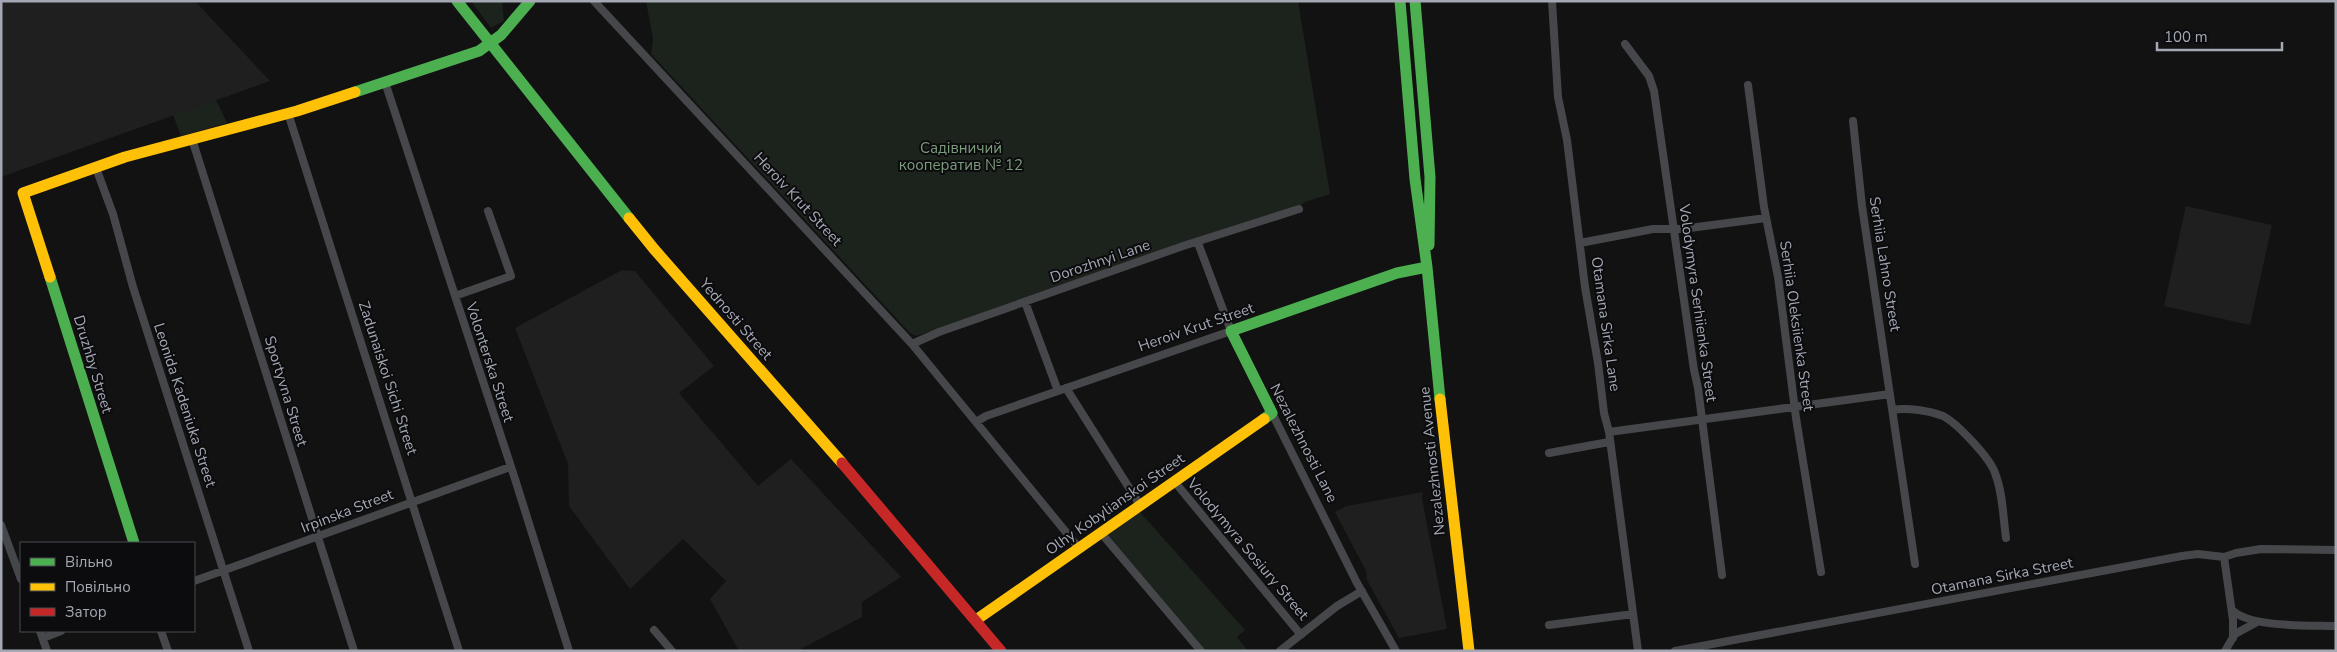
<svg xmlns="http://www.w3.org/2000/svg" width="2337" height="652" font-family="'Nunito Sans',sans-serif">
<style>
.built{fill:#1f1f20}
.green{fill:#1c221c}
.lines{fill:none;stroke-linecap:round;stroke-linejoin:round}
.street{stroke:#46474a;stroke-width:8}
.fast{stroke:#4caf50;stroke-width:11}
.slow{stroke:#ffc107;stroke-width:11}
.jam{stroke:#c62828;stroke-width:11}
.labels{text-anchor:middle;dominant-baseline:central;stroke-width:4;stroke-linejoin:round;paint-order:stroke}
.park-label{font-size:15px;fill:#7b9d7c;stroke:#0c0c0e}
.street-label{font-size:15px;fill:#a3a8b3;stroke:#0c0c0e}
</style>
<rect width="100%" height="100%" fill="#121212"/>
<path class="built" d="M1,1h194l75,80 -269,96z
M2186,206l86,19 -22,100 -86,-19z
M622,270l13,1 79,95 -35,27 79,93 33,-27 110,118 -39,25v15l-65,34h-58l-29,-52 16,-18 -43,-42 -53,50 -61,-83 -1,-42 -53,-136z
M1423,492l-1,6 25,131 -48,9 -32,-58 -1,-9 -31,-59 12,-6z"/>
<path class="green" d="M471,1h31l2,20 -13,7z
M646,1h652l32,193 -25,8 -5,4 -384,130 -6,-3 -259,-279 2,-15z
M216,100l11,23 -46,13 -8,-21z
M1139,511l106,119 -8,7 11,14h-44l-98,-117z"/>
<g class="lines">
<path class="street" d="M594,1l318,343 167,204
M1552,1l6,96 9,43 18,147 13,76 6,50 5,19 29,219
M1625,44l24,32 5,15 40,279 4,18 24,187
M385,82l130,397 54,172
M1748,85l16,122 14,70 18,141 25,154
M288,113l171,538
M1853,121l9,85 53,358
M192,139l162,512
M96,168l17,46 20,73 116,364
M1580,243l73,-14h29l84,-11
M455,296l56,-20 -23,-65
M1025,302l33,89
M912,344l27,-12 244,-86 116,-37
M1066,388l74,117
M1893,410c14,-3 37,1 50,6 14,7 47,42 52,57 8,20 8,44 11,65
M1272,413l85,170 39,68
M976,422l10,-6 245,-85 -33,-88
M1609,432l281,-38
M1549,453l60,-11
M1174,481l127,154
M1,525l20,54
M1101,533l100,118
M2224,557l9,63v18
M194,581l316,-114
M2232,610c18,18 78,15 104,16
M1549,625l84,-11
M654,630l18,21
M40,631l7,20
M161,631l7,20
M43,638l18,-7
M1280,651l57,-45 25,-15
M1675,651l507,-95 16,-2 26,3 12,-4 25,-4 75,1
M2225,651l10,-17 22,-12"/>
<path class="fast" d="M457,1l172,217
M1400,1l15,178 12,88 13,132
M1415,1l15,176 -1,68
M355,92l124,-41 22,-16 29,-34
M50,277l84,266
M1264,419l8,-6 -41,-82 166,-58 30,-6"/>
<path class="slow" d="M629,218l25,31 188,214
M50,277l-27,-84 102,-36 172,-46 58,-19
M1440,399l29,252
M976,620l288,-201"/>
<path class="jam" d="M842,463l159,188"/>
</g>
<g class="labels">
<g class="park-label">
<text x="961" y="148">Садівничий<tspan x="961" dy="17">кооператив № 12</tspan></text>
</g>
<g class="street-label">
<text transform="translate(798 199) rotate(47)">Heroiv Krut Street</text>
<text transform="translate(1100 261) rotate(-19)">Dorozhnyi Lane</text>
<text transform="translate(1885 264) rotate(81)">Serhiia Lahno Street</text>
<text transform="translate(1698 303) rotate(82)">Volodymyra Serhiienka Street</text>
<text transform="translate(736 319) rotate(49)">Yednosti Street</text>
<text transform="translate(1606 324) rotate(82)">Otamana Sirka Lane</text>
<text transform="translate(1797 326) rotate(82)">Serhiia Oleksiienka Street</text>
<text transform="translate(1196 327) rotate(-19)">Heroiv Krut Street</text>
<text transform="translate(490 362) rotate(72)">Volonterska Street</text>
<text transform="translate(93 364) rotate(73)">Druzhby Street</text>
<text transform="translate(388 378) rotate(72)">Zadunaiskoi Sichi Street</text>
<text transform="translate(286 391) rotate(73)">Sportyvna Street</text>
<text transform="translate(185 405) rotate(72)">Leonida Kadeniuka Street</text>
<text transform="translate(1304 443) rotate(63)">Nezalezhnosti Lane</text>
<text transform="translate(1432 461) rotate(-96)">Nezalezhnosti Avenue</text>
<text transform="translate(1115 504) rotate(-35)">Olhy Kobylianskoi Street</text>
<text transform="translate(347 511) rotate(-21)">Irpinska Street</text>
<text transform="translate(1248 549) rotate(50)">Volodymyra Sosiury Street</text>
<text transform="translate(2002 576) rotate(-11)">Otamana Sirka Street</text>
</g>
</g>
<rect width="2337" height="652" fill="none" stroke="#a3a8b3" stroke-width="5"/>
<rect x="20" y="542" width="175" height="90" fill="#0c0c0e" stroke="#484a50"/>
<rect x="30" y="558" width="25" height="8" fill="#4caf50" stroke="#484a50"/>
<text x="65" y="567" font-size="15" fill="#a3a8b3">Вільно</text>
<rect x="30" y="583" width="25" height="8" fill="#ffc107" stroke="#484a50"/>
<text x="65" y="592" font-size="15" fill="#a3a8b3">Повільно</text>
<rect x="30" y="608" width="25" height="8" fill="#c62828" stroke="#484a50"/>
<text x="65" y="617" font-size="15" fill="#a3a8b3">Затор</text>
<path d="M2157 42v8h125v-8" fill="none" stroke="#a3a8b3" stroke-width="2.5"/>
<text x="2164" y="42" font-size="15" fill="#a3a8b3" stroke="#0c0c0e" stroke-width="4" paint-order="stroke">100 m</text>
</svg>
